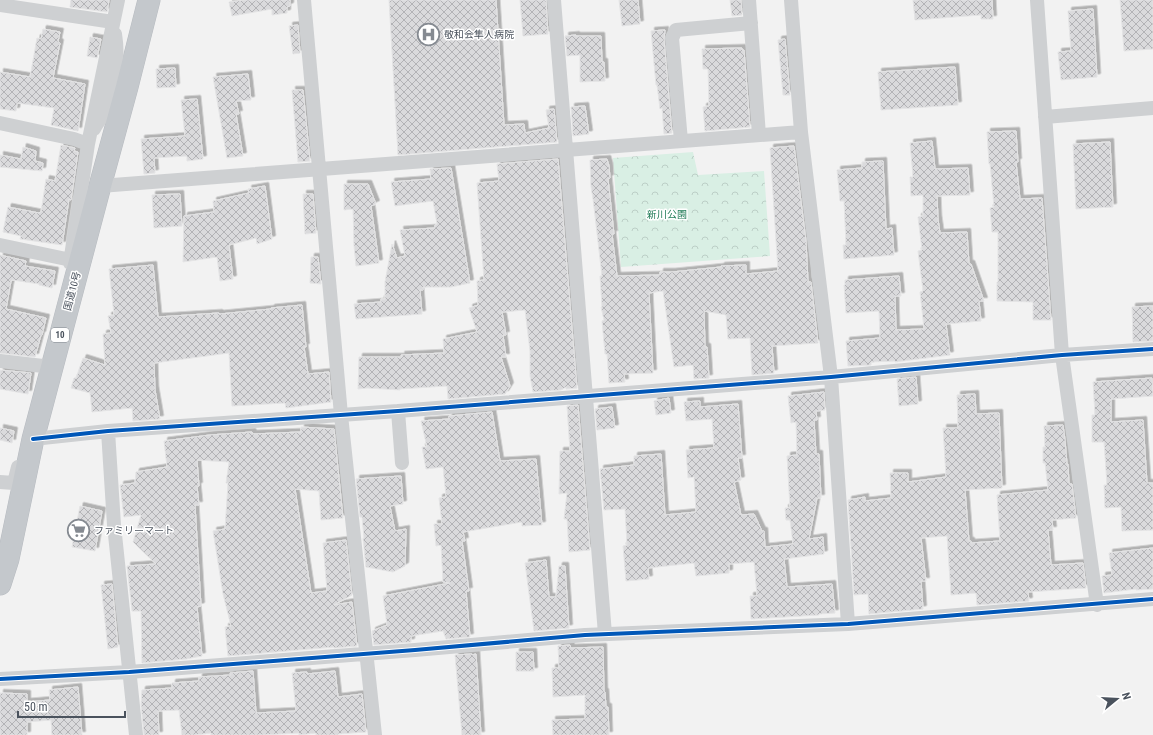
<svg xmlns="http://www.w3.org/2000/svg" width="1153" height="735" font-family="'Roboto Condensed','Noto Sans JP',sans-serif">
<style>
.park{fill:url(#park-crowns)}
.building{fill:url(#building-cross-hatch);stroke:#e4e4e5;filter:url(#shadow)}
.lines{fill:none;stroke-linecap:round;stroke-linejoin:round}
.trunk-casing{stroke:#b7bbc0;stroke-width:23}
.minor{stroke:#ced0d2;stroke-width:14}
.trunk{stroke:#c4c8cc;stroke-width:22}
.cycleway-casing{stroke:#fff;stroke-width:6}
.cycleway{stroke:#0057b8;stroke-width:4}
.labels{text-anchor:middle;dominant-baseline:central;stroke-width:3;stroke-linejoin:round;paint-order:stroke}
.shield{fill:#fff;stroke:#80868e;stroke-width:1}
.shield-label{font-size:9px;font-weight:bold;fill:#4a525d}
.poi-label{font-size:10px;fill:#4a525d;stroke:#fff;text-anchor:start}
.park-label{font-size:10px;fill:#1f7b56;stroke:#fff}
.street-label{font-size:10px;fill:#4a525d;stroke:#fff}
</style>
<defs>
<pattern id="park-crowns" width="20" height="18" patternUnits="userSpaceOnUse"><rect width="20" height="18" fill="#d9efe4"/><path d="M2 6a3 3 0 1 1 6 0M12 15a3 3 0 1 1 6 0" fill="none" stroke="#bccfc6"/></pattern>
<pattern id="building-cross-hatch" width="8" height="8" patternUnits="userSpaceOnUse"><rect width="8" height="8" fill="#dadadc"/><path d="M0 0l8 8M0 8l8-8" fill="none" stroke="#b3b3b6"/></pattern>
<filter id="shadow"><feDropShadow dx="3.5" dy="-3.5" stdDeviation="0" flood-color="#0004"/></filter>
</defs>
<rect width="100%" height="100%" fill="#f2f2f2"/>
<path class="park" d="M693,152l5,23 66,-4 6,85 -149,11 -8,-109z"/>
<path class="building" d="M71,0h38l-2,12 -37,-5z
M244,0h46v6l-3,1v6l-15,2v-6l-40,7 -3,-14z
M389,0h107l8,125 20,-1 1,9 24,-5 -3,-18 8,-1 3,33 -159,13z
M520,0h26l2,34 -25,2z
M619,0h19l2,24 -18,2z
M730,0h11l1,15 -10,1z
M913,0h79l1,19h-12v-4l-66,5z
M1120,0h33v49l-29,2z
M1093,9l4,68 -36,3 -3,-28 13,-1 -3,-40z
M298,25l2,28 -7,1 -4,-28z
M43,29l17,3 -2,10 2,1 -7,35 32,6 -7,47 -27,-6 3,-17 -37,-5 -1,8 -16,-2v-37l30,5 7,-39 4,1z
M665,30l-1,9 8,94 -8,1 -2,-26 -2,1 -3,-24h-1l-5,-54z
M576,35v1h25l1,26h2l1,19 -25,1v-27l-13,1 -2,-20z
M90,37l11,2 -4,19 -10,-2z
M785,39l5,56h-7l-5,-55z
M742,48v2h2l6,77 -45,4 -2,-24 6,-1 -1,-37h-5l-1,-20z
M955,67l3,38 -77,5 -3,-38z
M175,68l1,19 -19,1 -1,-19z
M248,74l3,26 -15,1 3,13h-3l7,42 -16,2 -14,-81z
M292,90h11l7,71 -12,1z
M197,99l6,60 -16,2v-5l-33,2 1,15 -11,1 -3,-35 44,-3 -4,-36z
M585,106l4,28 -16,2 -2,-29z
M1016,131l2,31h-2l4,37 22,-1 9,122h-18v-18l-36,-1v-19h1v-50h-6l-2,-24 4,-1 -4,-43h-1l-2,-32z
M932,141l3,28 33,-1 2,27 -33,1 1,23 2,14 27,-1 2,32h2l13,37h-5l2,20 -35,3 4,31 -55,7v-1l-24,1v3l-23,1 -2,-25 34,-3 -1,-27 -33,2 -2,-28h1v-5l54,-4 2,20h-6l1,34 28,-1 -4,-37 3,-1 -5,-40 4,-1 -4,-33 5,-1v-21l-12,1 -1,-19h3l-3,-34z
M1110,142l3,65 -37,2 -3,-65z
M61,145l14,3 -1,3 4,1 -7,48 -2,-1 -7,46 -42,-6 1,-3 -18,-4 5,-25 31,6 1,-1h1l5,-33 9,2z
M794,146l12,95 2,41h3l7,61 -46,3 2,27 -22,2 -2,-37 -22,1 -2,-24 -22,-4 1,36h2l2,31 -15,1 -1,-14 -19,2 -11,-76 -14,2 4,80 -29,1 1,8 -16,1 -2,-29h-2l-3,-33 2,-1 -3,-13h1l-2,-31h2l-9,-77 -2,-12 -1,-27 17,-1 2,7 1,12 -2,1 6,55h-2l5,42 43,-1v-3h12l49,-5v-1l25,-1v9l32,-3 -8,-123z
M23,147l13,4 -1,10 8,2 -1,8 -42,-4v-12l21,4z
M558,159l19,229 -11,1v-2l-5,3 -28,2 -3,-16v-25l-5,-41 -23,2 4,23h-3l3,22h-5l9,29 -5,8 -57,5 -1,-13 -47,3v1l-33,-2 -9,1 1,-32h43l-1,-2 43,-2 -1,-14 34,-7 -8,-24 9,-3 -1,-24 7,-1 -7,-97 22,-2 -2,-17z
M883,161l3,68 6,-1 2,27 -50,4 -1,-14h3l-2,-44h-4l-3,-31 25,-2v-6z
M451,168l19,115 -19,4h-28v3h-3l2,24 -66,5 -2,-15 27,-2v-3h4v-17l7,-38 5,14 8,-2 -5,-26 35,-2v-3l2,-1 -4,-23 -38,5 -4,-24 40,-3 -1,-10z
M344,184h24l8,20 -5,2 8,57 -23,3 -2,-20 -1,-37 -9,1z
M265,186l7,53 -15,5 -1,-6 -27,7 4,34 -13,2 -3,-24 -34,5 1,-46 30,-4 -1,-11 36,-8 -1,-4z
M180,194l2,32 -28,2 -2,-33z
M303,194h10l3,39 -11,1z
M0,255l26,6 -1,5 30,5 -3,17 -13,-3v-1l-27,-4v1h-1l-5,28 40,9 -4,17h-1l-6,22 -35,-4z
M311,257h7l3,27 -11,-1z
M153,265l5,52 61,-4 1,1 51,-5v-1l31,-3 4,42h-2l4,27 21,-2 2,30 -45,6 -1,-5 -53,3 -3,-53 -75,10 1,27 5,29 -27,2 -1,-13 -40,4 -2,-19 -19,-5 3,-10h2l7,-20 22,7 -2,-31 8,-1 -3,-17 6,-1 -5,-46z
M1153,306v35l-20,1 -1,-35z
M0,370l31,3 -3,21 -28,-5z
M916,377l2,27 -19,2 -2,-27z
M1152,378l1,18 -42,3v23l32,-2 4,63h6v47l-31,1 -1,-24 -16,1 -1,-23h3l-3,-43h-12v-27h3l-2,-33z
M824,392l1,18 -9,1 1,9h-3l2,34h3l2,44h-4l-8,41 14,-2 1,17 -40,5 3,28 45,-3 3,29 -16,1v1l-68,4 -1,-23h7l-3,-34 -25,2v9l-33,3 -2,-13 -46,5 1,11 -23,2 -3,-35 4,-1 -2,-36 -21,1 -4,-41 34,-4v-9l27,-2 4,61 31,-3 -2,-35 -6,1 -2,-28 28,-2 -2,-29 -26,2 -2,-19 16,-1v6l38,-3 4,54h-4l3,22 -7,2 7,33 13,-1 8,17h2l1,16 28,-3 -3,-24h-4l-1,-12h5l-3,-52 10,-1 -1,-33 -5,1 -3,-27z
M975,394l1,20 23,-1 3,75 -37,2 4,51h2v2l29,-2 -3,-46 51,-5 -3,-27h-2v-16h2l-1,-21 19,-1 2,15 2,24h1l1,20h3l4,34 -24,2 1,10h-5l3,35 32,-2 3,25 -58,4 1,9 -52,4 -1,-12 -25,2 -4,-59 -26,2 5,43h-5l2,28 -54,5 -1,-20 -14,1 -6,-95 17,-3v4l26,-3 -1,-25h18v9l38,-5 -3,-49h15l-1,-33z
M669,398l2,15 -15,2 -2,-14z
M578,405l12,145 -21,2 -2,-33h-3l3,-26 -8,1 1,-43h10l-3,-45z
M612,407l3,21 -18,2 -2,-21z
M492,412l8,49 36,-2 6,66 -20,1v-4l-59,10 2,9h-3l7,50h-3l4,46 -24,2 -3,-8 -32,5v6l-37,3 -2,-14 15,-6 -4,-29 67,-13 -7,-1 -2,-37 -5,1 -2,-22h8l-3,-26 7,-1 -3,-30 -17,2 -4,-22h5l-6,-26 28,-2v-3z
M301,427l33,2 9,89 -22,2 -2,-29 -24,-2 16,104 16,-2 -4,-48 23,-3 6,55 -18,10 18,-3 5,44 -23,2v-1l-106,9 -3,-29 6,-1 -8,-32 -10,-63 12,-2 3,-46h-2l3,-21 -32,-2 2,26h-2l2,19h-4l6,101 -4,1 5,49 -16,3 -44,4 -1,-52h-9l-5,-45 29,-2 -23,-22 8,-27 -17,2 -4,-32 15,-2 1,-11 31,-5 -3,-26 46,-6 42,-3 1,2 48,-2z
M0,428l14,3 -2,12 -12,-3z
M401,476l2,28 -13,2 5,25 11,-2 -1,37 -12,6 -27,-5 -3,-29h1l-2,-21h-2l-4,-38z
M80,506l22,5 -7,40 -23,-4z
M1153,548v41l-17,1v-1l-32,4 -2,-17 10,-1 -3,-22z
M546,560l3,37h7l3,-31h6l4,62 -35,3 -9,-68z
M112,584l6,63 -10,2 -7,-64z
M570,645l1,3 32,-1 1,45h1l1,15h2l1,28h-56l-1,-15 33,-1v-24l-32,2 -1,-29h7l-1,-22z
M516,652h17l1,19h-18z
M472,654v1l4,-1 5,81h-19l-7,-80z
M253,671l3,42 40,-2 -4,-38 15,-1v2l28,-3 3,26 24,-3 4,38 -28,2v1h-22v-2l-17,2v-2l-38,2h-50v-2l-16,2h-13l-3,-25 -21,1 1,24h-15l-3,-30 1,-15 30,-2v-5l27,-2v-4l32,-2 -1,-2z
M78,687l4,48h-30l-1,-15 -24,2v13h-27v-42l27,1v8l23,-2 -1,-10z"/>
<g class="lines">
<defs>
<path id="trunk" d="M0,584l8,-25 25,-120 67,-253 27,-99 22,-87"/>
</defs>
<use href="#trunk" class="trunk-casing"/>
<path class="minor" d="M304,0l37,415 34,320
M554,0l51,634
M749,0l10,135
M791,0l10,132 30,245 17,247
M1037,0l25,355 35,250
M0,5l113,17
M1045,117l108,-9
M0,123l74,16 14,5
M94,129c3,-7 9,-12 12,-19 9,-21 13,-52 9,-76
M681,141l-9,-103 4,-8 75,-7
M100,186l701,-54
M0,245l71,15
M70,263l18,-119 30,-144
M0,361l43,5
M398,411l4,52
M108,431l6,94 22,210
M33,439l75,-8 290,-20 433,-34 231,-22 91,-6
M0,482l14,1 4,-16
M0,679l129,-7 286,-22 170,-15 263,-11 305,-25"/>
<use href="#trunk" class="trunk"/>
<defs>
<path id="cycleway" d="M33,439l75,-8 290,-20 433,-34 231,-22 91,-6
M0,679l129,-7 286,-22 170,-15 263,-11 305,-25"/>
</defs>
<use href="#cycleway" class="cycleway-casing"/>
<use href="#cycleway" class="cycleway"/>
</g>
<defs>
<symbol id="hospital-ring" viewBox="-11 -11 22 22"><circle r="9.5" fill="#fff" stroke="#858a91" stroke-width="1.5"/><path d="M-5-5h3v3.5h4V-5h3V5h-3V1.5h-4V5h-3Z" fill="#858a91"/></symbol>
<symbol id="supermarket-ring" viewBox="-11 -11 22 22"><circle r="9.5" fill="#fff" stroke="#858a91" stroke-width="1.5"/><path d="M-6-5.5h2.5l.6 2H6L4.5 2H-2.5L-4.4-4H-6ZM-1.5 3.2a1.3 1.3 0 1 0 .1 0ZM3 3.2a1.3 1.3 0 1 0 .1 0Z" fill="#858a91"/></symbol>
</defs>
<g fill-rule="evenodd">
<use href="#hospital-ring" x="416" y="22" width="25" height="25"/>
<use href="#supermarket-ring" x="66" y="518" width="25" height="25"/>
</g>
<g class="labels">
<rect class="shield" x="51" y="328" width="18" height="14" rx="3"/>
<g class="shield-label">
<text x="60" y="335">10</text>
</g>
<g class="poi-label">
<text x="444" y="34">敬和会隼人病院</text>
<text x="94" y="530">ファミリーマート</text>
</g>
<g class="park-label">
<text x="667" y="214">新川公園</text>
</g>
<g class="street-label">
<text transform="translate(72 291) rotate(-75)">国道10号</text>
</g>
</g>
<g transform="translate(1117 699) rotate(72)" stroke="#ffffff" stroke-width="3" paint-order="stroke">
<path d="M0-3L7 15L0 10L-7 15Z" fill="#4a525d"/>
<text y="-6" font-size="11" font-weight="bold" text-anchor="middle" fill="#4a525d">N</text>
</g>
<path d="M18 711v6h107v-6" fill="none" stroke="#4a525d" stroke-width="2"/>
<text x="24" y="711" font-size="12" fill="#4a525d" stroke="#ffffff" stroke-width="3" paint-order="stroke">50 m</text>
</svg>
